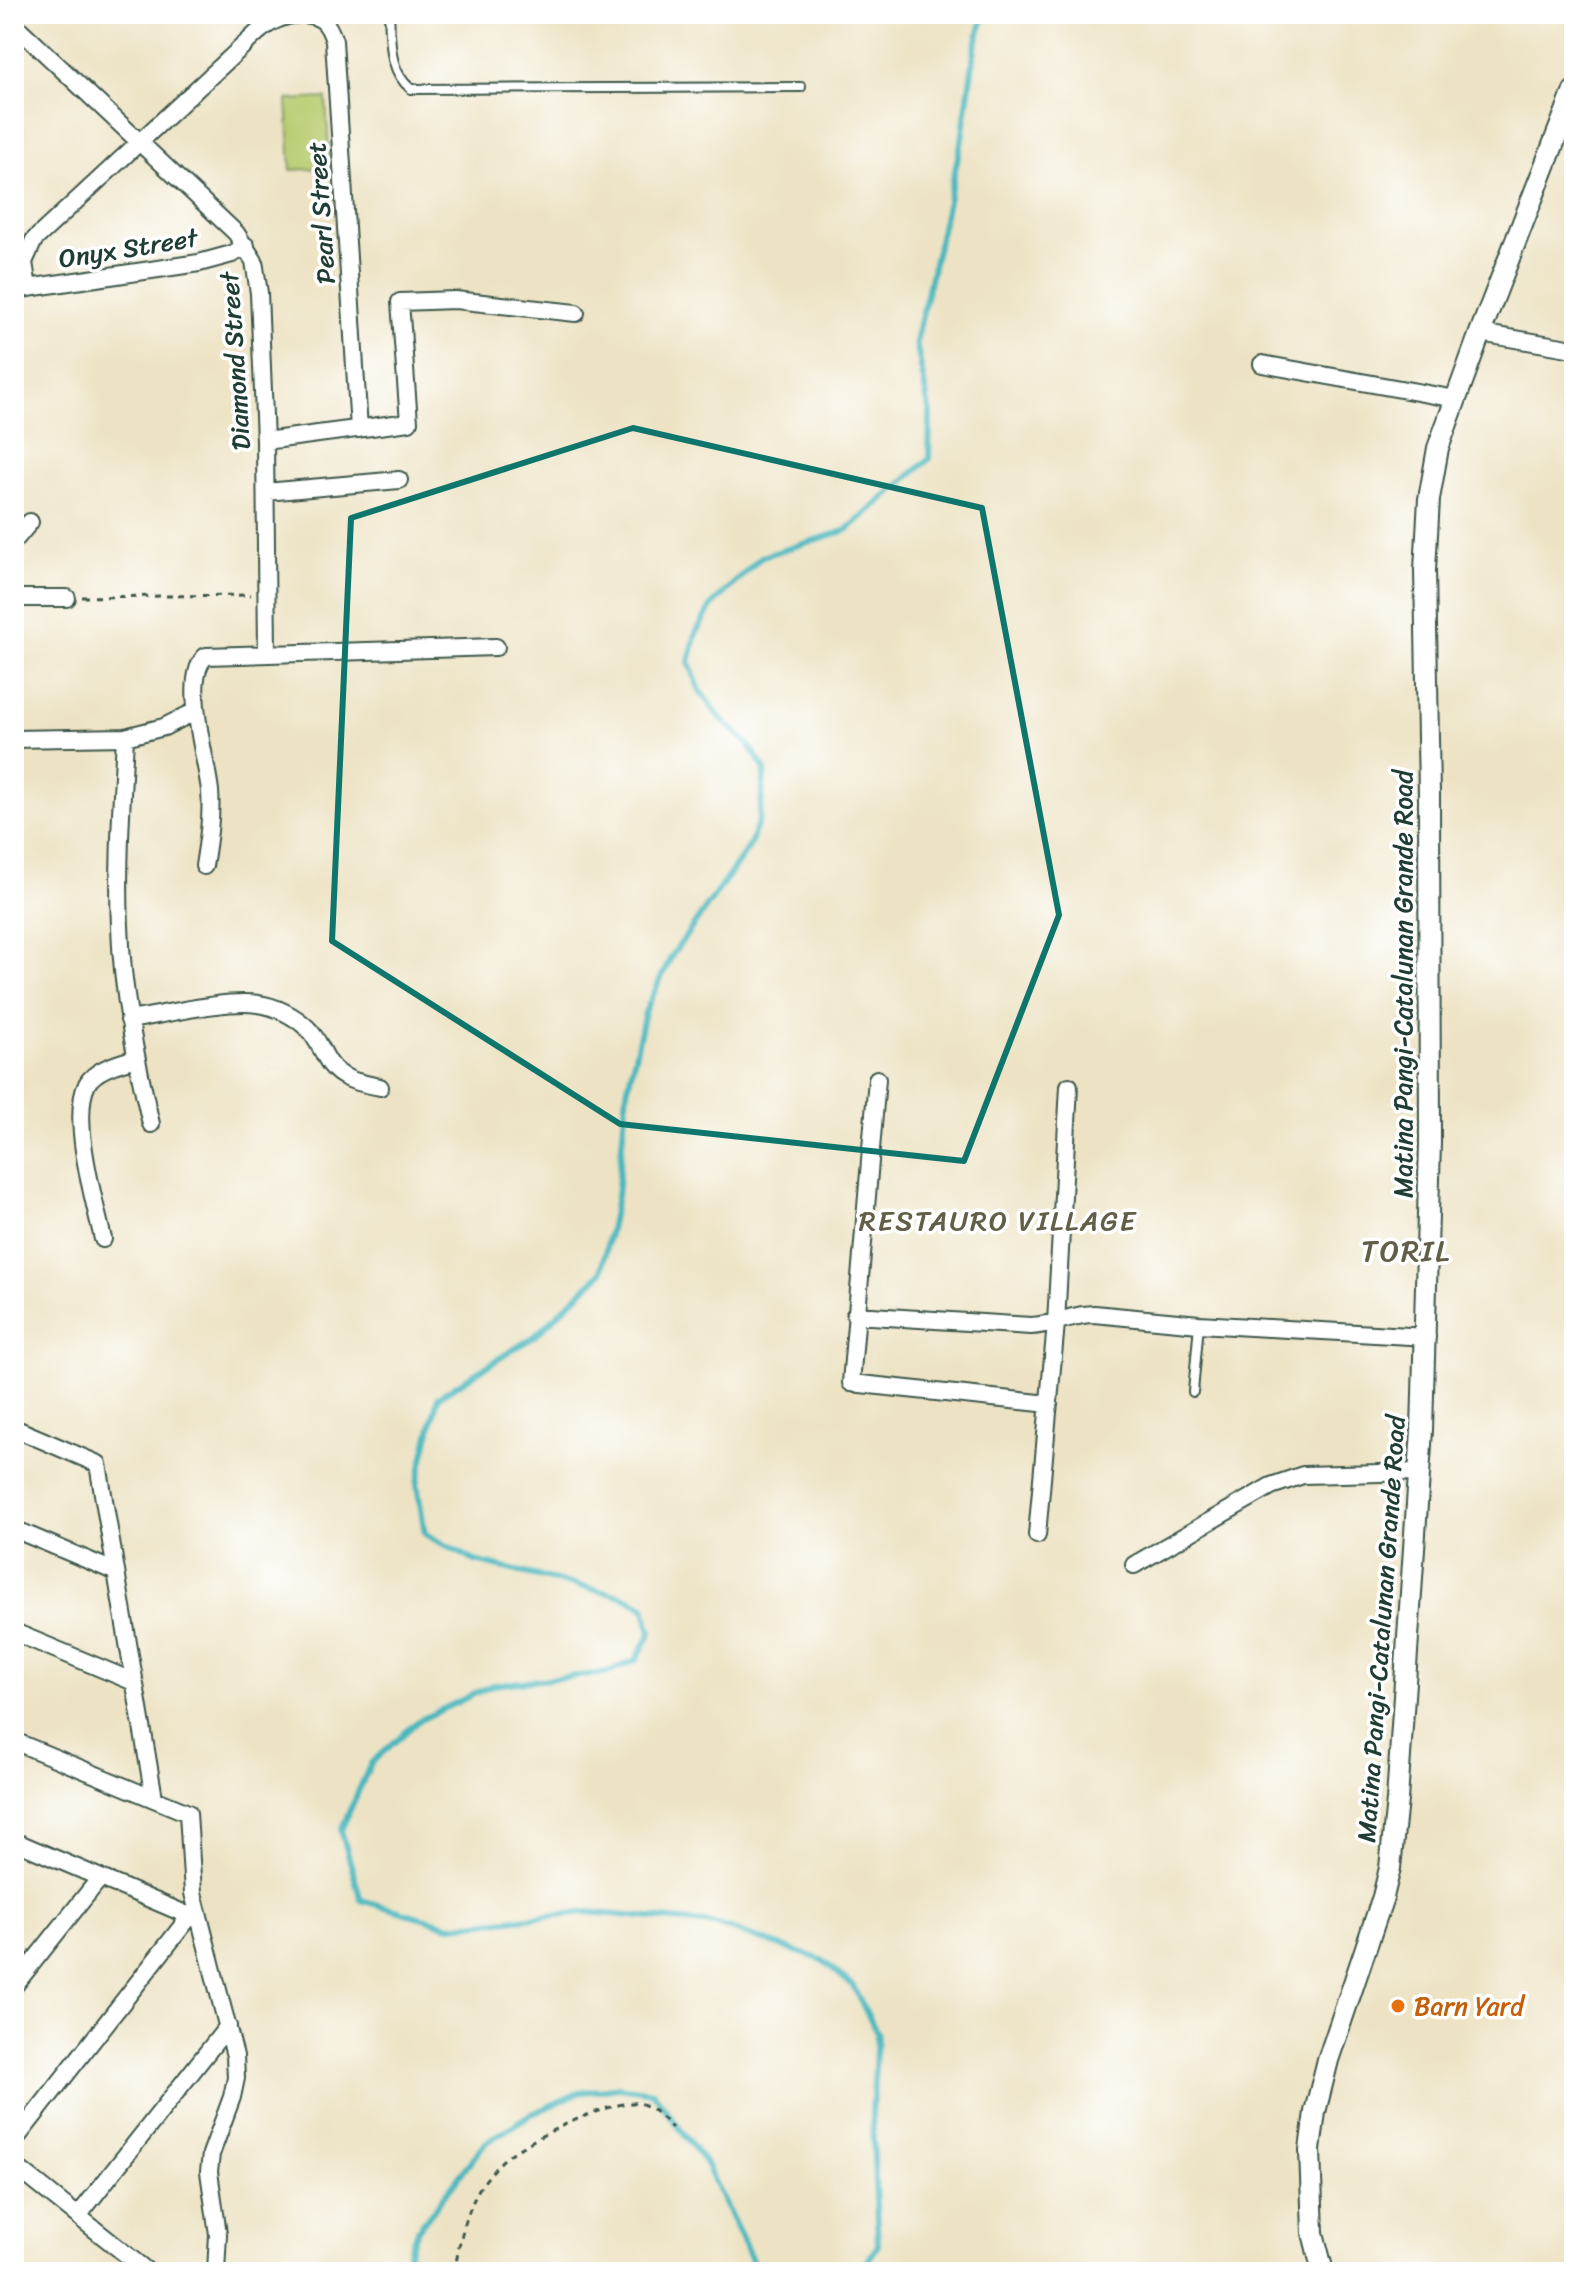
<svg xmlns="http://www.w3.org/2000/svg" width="1588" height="2286" font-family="Sriracha,sans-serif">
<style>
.green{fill:#b7cc70;stroke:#6b8452;stroke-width:2}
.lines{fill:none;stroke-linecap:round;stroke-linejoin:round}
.stream{stroke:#48b7be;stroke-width:6}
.service-casing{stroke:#3e564a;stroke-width:12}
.minor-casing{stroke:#3e564a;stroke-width:20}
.tertiary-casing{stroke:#3e564a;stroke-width:24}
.path{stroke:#3e564a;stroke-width:3;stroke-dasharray:6 6;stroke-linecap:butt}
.service{stroke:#fff;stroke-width:8}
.minor{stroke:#fff;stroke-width:16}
.tertiary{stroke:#fff;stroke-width:20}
.marked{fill:none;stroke:#0f766e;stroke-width:6;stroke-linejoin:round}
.food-dot{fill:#e8710a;stroke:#fff;stroke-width:3}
.labels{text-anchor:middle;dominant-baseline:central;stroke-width:7;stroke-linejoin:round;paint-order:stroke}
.street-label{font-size:26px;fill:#1f3d34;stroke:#fff}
.food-label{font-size:26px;fill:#c56008;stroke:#fff;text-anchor:start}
.neighbourhood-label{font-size:28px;letter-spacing:2px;fill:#625e48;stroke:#fff}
.quarter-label{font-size:30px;letter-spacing:2px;fill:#625e48;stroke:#fff}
</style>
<rect width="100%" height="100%" fill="#fff"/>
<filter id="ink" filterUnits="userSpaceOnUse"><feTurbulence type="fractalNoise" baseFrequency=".0125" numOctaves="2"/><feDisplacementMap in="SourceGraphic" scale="16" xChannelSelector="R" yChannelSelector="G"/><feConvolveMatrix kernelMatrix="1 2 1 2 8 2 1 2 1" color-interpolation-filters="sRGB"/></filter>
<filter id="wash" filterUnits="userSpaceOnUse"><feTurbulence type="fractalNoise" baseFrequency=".006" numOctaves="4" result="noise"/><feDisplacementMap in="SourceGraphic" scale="32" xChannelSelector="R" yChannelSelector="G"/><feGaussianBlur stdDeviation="1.8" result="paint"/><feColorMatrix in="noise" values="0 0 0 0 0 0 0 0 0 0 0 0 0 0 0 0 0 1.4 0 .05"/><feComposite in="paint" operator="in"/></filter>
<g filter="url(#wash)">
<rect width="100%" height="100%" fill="#ede3c4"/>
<path class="green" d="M326,98l4,70 -39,2 -4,-70z"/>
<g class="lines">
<path class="stream" d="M401,2272l15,-40 69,-89 45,-28 48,-22 41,-6 34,5 53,72 49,102 22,6
M846,2272l21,-10 11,-17 -6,-131 5,-81 -24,-47 -31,-26 -107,-36 -128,-12 -137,14 -89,-26 -20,-70 30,-67 47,-42 75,-36 112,-12 31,-13 15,-27 -7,-26 -19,-10 -150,-36 -50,-27 -8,-50 21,-87 97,-61 66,-63 16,-77 10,-105 18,-79 26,-55 78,-110 10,-27 6,-50 -17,-26 -27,-25 -21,-28 -11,-29 7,-29 16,-28 49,-48 86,-27 82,-71 1,-45 -14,-72 46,-203 13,-91 9,-34"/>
</g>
</g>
<g filter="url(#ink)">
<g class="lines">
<defs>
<path id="service" d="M389,14c2,27 -1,56 22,75l390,-2
M1193,1392l6,-68"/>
<path id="minor" d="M303,14c19,2 25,8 31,27l25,388
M14,24l222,209 18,28 5,32 6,148 2,212
M28,288l-4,-26 10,-22 224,-208c13,-11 24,-16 41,-18
M14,290l185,-27 33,-9 14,-8
M1480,333l94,16
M1262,364l194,35
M265,441l144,-19 -9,-120 55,-2 121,13
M266,492l133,-12
M14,541l16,-19
M14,598h53
M125,737c-3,63 -8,126 -5,189 2,67 16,133 31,198
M14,739l111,-2 39,-10 32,-16
M204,866c4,-25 8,-50 6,-75 -3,-31 -29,-114 -4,-135l290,-9
M129,1020c34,-5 97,-21 129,-16 17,2 37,12 49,24 11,10 15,25 23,36 12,17 32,19 50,23
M877,1079l-26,304 198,21
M103,1239c-8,-36 -33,-121 -16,-155 8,-15 33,-21 49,-26
M855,1315l176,11c23,-1 41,-12 63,-12l105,10 228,13
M14,1428l84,36 56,334
M14,1529l102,43
M1037,1535l19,-212 13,-237
M1134,1565l137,-79 32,-11 116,-3
M14,1632l120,50
M14,1741l174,72 5,80 42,163 1,22 -4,19 -21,57 -2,18 9,62 -2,38
M14,1841l176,75
M14,1986l86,-108
M14,2141l176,-225 8,-2
M14,2165l134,107
M78,2216l150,-190"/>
<path id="tertiary" d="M1323,2272l-10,-39 -3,-83 5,-38 13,-52 55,-163 7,-29 7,-68 25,-370 8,-287 -1,-349 -4,-224 4,-71 9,-51 42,-115 94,-242"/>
</defs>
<use href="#service" class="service-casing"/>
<use href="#minor" class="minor-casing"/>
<use href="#tertiary" class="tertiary-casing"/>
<path class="path" d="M82,597l169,-2
M455,2272c3,-27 11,-59 24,-83 6,-9 16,-21 24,-29 22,-19 106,-60 135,-57 14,2 25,16 34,25"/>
<use href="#service" class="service"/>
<use href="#minor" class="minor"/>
<use href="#tertiary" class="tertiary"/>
</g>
</g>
<path class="marked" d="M633,428l349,80 77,407 -95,246 -344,-37 -288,-183 19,-423z"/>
<circle class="food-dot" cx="1398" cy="2006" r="8"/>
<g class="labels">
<g class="street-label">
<text transform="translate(321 213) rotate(-94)">Pearl Street</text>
<text transform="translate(128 248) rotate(-9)">Onyx Street</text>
<text transform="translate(235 361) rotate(-94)">Diamond Street</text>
<text transform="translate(1403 984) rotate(-90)">Matina Pangi-Catalunan Grande Road</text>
<text transform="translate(1381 1629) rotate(-86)">Matina Pangi-Catalunan Grande Road</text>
</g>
<g class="food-label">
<text x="1414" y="2006">Barn Yard</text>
</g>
<g class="neighbourhood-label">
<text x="998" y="1220">RESTAURO VILLAGE</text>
</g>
<g class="quarter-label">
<text x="1406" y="1251">TORIL</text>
</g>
</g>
<rect width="1588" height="2286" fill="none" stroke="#fff" stroke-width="48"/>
</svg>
